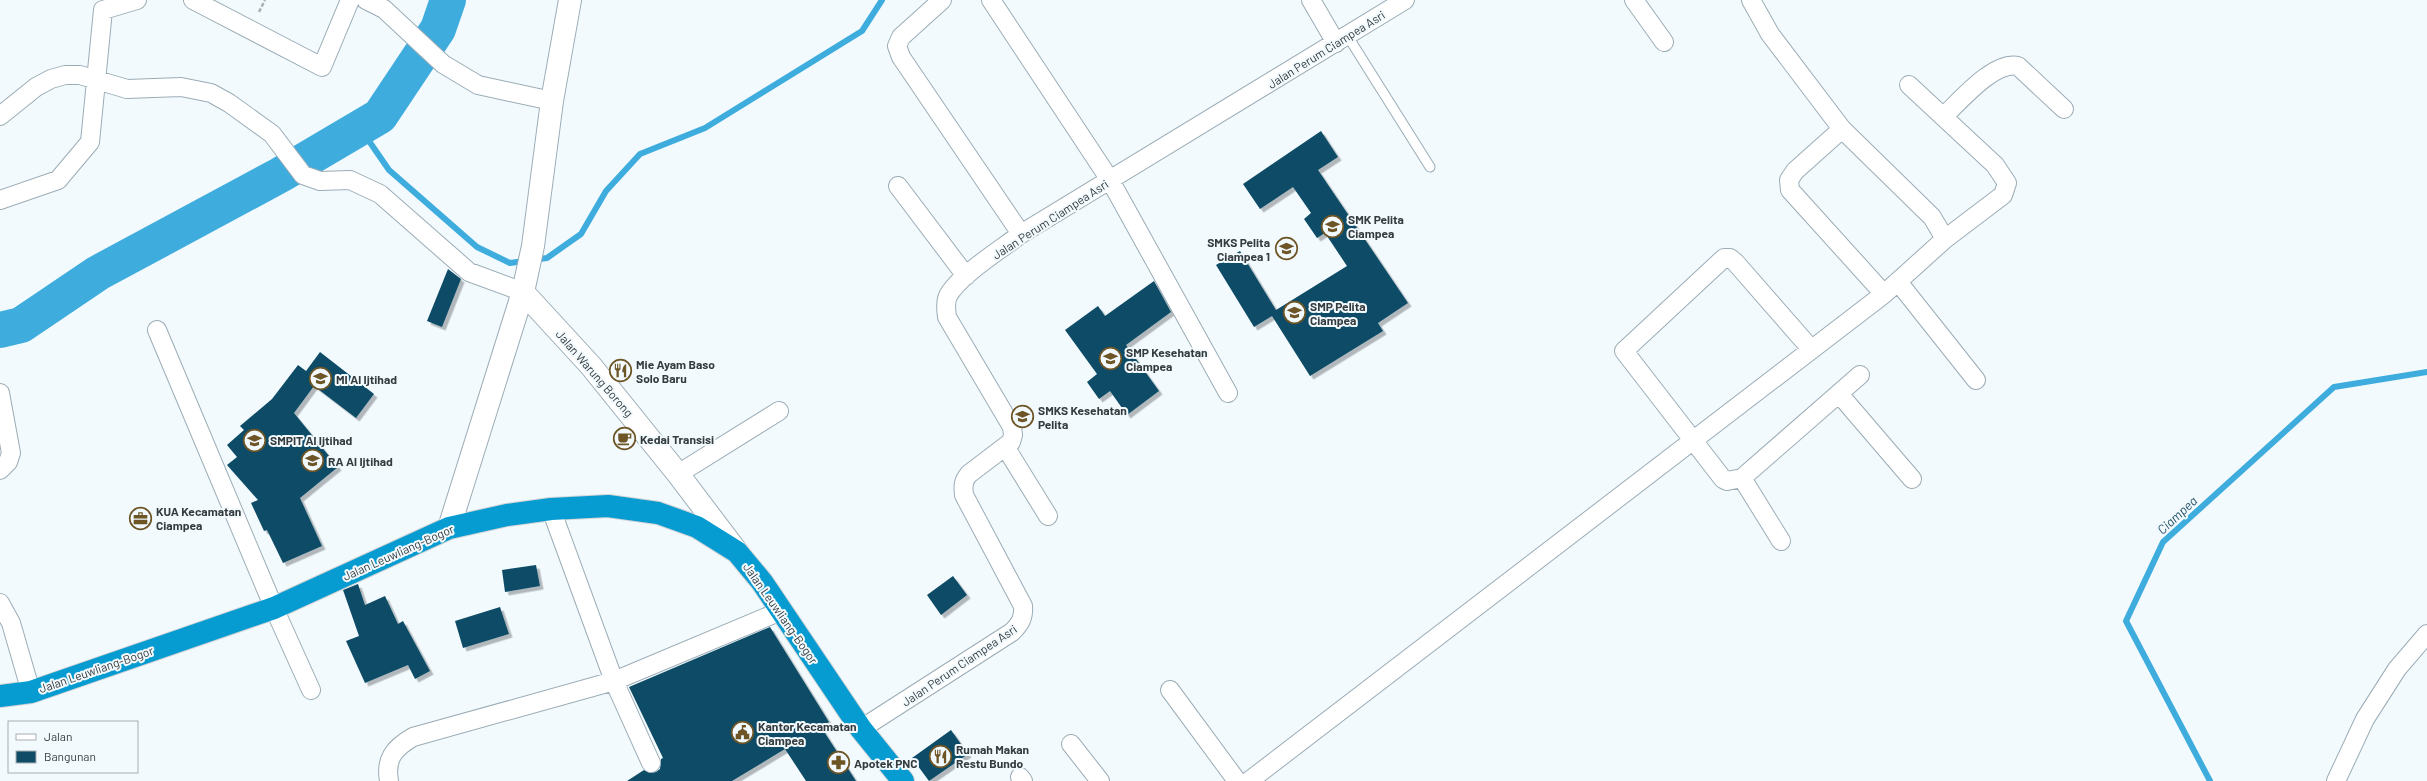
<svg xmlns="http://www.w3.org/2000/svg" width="2427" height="781" font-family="Barlow,sans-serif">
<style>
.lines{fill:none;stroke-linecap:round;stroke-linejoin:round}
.stream{stroke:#3eacdd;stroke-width:6}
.river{stroke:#3eacdd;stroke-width:36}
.building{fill:#104c66;filter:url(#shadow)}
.lane-casing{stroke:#9bacb6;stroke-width:11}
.street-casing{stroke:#9bacb6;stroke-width:20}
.secondary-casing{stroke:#9bacb6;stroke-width:24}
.highway-casing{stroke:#d3d4d5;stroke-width:24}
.path{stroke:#aab1b5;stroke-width:2.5;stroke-dasharray:4 2;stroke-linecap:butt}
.lane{stroke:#fff;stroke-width:9}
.street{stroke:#fff;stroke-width:18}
.secondary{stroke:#fff;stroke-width:22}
.highway{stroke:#079cd1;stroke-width:22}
.labels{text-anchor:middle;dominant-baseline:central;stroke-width:4;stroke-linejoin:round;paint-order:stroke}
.street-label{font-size:12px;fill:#353c40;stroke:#f2fafe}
.poi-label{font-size:12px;font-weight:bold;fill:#353c40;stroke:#f2fafe;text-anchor:start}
.water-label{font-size:13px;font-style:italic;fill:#28546a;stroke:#f2fafe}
</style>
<defs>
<filter id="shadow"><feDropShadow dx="3.5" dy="3.5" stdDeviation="0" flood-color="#0004"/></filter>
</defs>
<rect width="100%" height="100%" fill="#f2fafe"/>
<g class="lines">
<path class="stream" d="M360,128l29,42 88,77 33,16 37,-5 34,-24 25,-43 34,-37 65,-26 157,-97 20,-31
M2210,781l-84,-160 37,-79 171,-155 93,-15"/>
<path class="river" d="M0,330l21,-5 77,-52 182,-98 100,-59 58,-87 10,-29"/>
</g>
<path class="building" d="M1321,131l17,26 -20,13 90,133 -30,20 5,8 -73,45 -38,-60 -18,11 -38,-62 24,-14 36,59 71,-44 -22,-33 -8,5 -13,-19 7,-6 -18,-26 -33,22 -17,-25z
M448,269l13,10 -19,48 -15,-6z
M1154,281l17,31 -45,33 33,46 -32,24 -17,-24 -11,8 -12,-17 10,-8 -32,-44 33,-24 7,10z
M320,352l54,42 -18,24 -42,-32 -20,27 44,54 -38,31 22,48 -39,17 -16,-33 -3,1 -13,-28 7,-3 -31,-35 10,-8 -10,-12 17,-15 -4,-4 32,-27 26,-34 8,6z
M536,565l4,21 -35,6 -3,-22z
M953,576l14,19 -26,20 -14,-20z
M358,584l7,21 20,-9 13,28 5,-3 27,50 -15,8 -7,-14 -43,18 -19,-42 13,-5 -16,-46z
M500,607l9,27 -46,14 -8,-27z
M770,627l59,95 -8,5 35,54h-50l-21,-32 -53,32h-105l17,-11 6,3 6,-1 4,-3 1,-10 2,-1 -34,-71z
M951,730l17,24 -39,27 -17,-23z"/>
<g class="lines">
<defs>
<path id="lane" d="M1347,35l83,132"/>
<path id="street" d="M193,0l129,67 28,-67
M366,0l18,9 59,55 35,21 74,16
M942,0l-41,37 -4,9 4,11 120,177
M991,0l119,180 118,213
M1311,0l25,43
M1634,0l30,42
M1909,85l86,80 12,18 -4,12 -58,44
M0,116l36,-29 15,-8 14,-4h15l47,14 54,-2 30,6 18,10 43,31 31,41 17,6 30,-1 30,14 89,78 54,20
M1944,116c18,-17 50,-55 74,-50l46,43
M1842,129l-47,42 -6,9 1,10 94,104
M898,186l68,90
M0,200l58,-20 32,-38 13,-132 34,-10
M1899,283l77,97
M157,330l117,278 37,82
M0,393l11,60 -3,9 -8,8
M1840,395l72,84
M1006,448l42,68
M678,474l101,-63
M1742,478l118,-103
M551,509l63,172 37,82
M1781,541l-39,-63 -15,3 -4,-2 -99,-128 100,-93h6l5,4 76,87
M0,603l11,20 20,69
M1170,690l67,91
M861,729l151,-97c8,-8 12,-14 11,-26l-59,-111c-1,-9 -1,-14 5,-21l42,-32 2,-7 -1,-8 -65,-110c-1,-7 -2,-15 1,-21 10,-20 55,-48 73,-62l384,-234
M1071,744l29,37
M1020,777l3,4
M389,781c-4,-22 5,-33 24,-44l201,-56 167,-70
M1249,781l635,-487 61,-55 -13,-22 -90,-88 -72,-95 -19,-34
M2336,781l29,-62 32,-50 30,-35"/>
<path id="secondary" d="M523,292l68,74 87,108 59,78
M449,528l74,-236 10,-46 19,-145 18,-101"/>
<path id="highway" d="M0,696l31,-4 243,-84 175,-80 58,-13 44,-6 57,-3 50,7 39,14 40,25 25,30 99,147 42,52"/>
</defs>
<use href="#lane" class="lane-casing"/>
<use href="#street" class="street-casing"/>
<use href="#secondary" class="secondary-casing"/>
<use href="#highway" class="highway-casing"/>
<path class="path" d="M259,12l6,-12"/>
<use href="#lane" class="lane"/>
<use href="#street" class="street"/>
<use href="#secondary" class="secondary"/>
<use href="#highway" class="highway"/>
</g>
<defs>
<symbol id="school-ring" viewBox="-11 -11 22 22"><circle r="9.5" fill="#f2fafe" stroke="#6e5526" stroke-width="1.5"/><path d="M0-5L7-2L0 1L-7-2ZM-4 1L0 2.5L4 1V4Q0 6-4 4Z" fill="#6e5526"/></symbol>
<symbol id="restaurant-ring" viewBox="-11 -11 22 22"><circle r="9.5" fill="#f2fafe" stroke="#6e5526" stroke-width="1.5"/><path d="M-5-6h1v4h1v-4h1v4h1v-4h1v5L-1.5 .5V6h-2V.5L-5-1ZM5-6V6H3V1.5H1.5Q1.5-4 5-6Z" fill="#6e5526"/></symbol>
<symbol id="cafe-ring" viewBox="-11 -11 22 22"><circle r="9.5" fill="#f2fafe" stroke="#6e5526" stroke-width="1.5"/><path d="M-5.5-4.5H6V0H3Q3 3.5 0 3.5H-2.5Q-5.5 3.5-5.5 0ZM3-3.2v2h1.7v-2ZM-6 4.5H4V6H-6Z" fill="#6e5526"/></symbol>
<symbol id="office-ring" viewBox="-11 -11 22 22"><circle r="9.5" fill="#f2fafe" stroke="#6e5526" stroke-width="1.5"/><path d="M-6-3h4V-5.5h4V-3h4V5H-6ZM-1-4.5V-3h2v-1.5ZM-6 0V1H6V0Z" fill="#6e5526"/></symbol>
<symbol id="civic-ring" viewBox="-11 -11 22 22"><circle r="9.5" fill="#f2fafe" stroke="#6e5526" stroke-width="1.5"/><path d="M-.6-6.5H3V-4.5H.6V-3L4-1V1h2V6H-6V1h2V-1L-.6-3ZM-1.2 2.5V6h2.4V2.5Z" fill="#6e5526"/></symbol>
<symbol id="pharmacy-ring" viewBox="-11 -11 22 22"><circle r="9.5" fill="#f2fafe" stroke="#6e5526" stroke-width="1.5"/><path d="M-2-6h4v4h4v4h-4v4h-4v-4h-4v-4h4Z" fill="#6e5526"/></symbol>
</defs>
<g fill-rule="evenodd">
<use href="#school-ring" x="1320" y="214" width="25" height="25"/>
<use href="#school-ring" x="1274" y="236" width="25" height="25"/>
<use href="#school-ring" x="1282" y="300" width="25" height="25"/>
<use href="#school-ring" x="1098" y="346" width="25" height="25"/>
<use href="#restaurant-ring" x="608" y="358" width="25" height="25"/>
<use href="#school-ring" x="308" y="366" width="25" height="25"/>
<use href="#school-ring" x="1010" y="404" width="25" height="25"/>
<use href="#cafe-ring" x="612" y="426" width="25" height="25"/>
<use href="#school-ring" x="242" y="428" width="25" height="25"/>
<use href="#school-ring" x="300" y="448" width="25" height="25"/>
<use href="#office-ring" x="128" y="506" width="25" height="25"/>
<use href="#civic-ring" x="730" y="720" width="25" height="25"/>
<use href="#restaurant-ring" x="928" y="744" width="25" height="25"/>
<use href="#pharmacy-ring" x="826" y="750" width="25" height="25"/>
</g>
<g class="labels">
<g class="street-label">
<text transform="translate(1326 49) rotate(-32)">Jalan Perum Ciampea Asri</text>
<text transform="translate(1050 219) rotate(-33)">Jalan Perum Ciampea Asri</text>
<text transform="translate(595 373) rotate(49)">Jalan Warung Borong</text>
<text transform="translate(398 552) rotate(-24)">Jalan Leuwliang-Bogor</text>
<text transform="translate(781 613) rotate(55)">Jalan Leuwliang-Bogor</text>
<text transform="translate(959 665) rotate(-34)">Jalan Perum Ciampea Asri</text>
<text transform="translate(96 669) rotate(-19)">Jalan Leuwliang-Bogor</text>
</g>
<g class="poi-label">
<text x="1348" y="219">SMK Pelita<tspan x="1348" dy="14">Ciampea</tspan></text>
<text x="1270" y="242" text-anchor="end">SMKS Pelita<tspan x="1270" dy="14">Ciampea 1</tspan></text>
<text x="1310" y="306">SMP Pelita<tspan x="1310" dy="14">Ciampea</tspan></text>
<text x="1126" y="352">SMP Kesehatan<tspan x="1126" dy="14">Ciampea</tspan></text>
<text x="636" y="364">Mie Ayam Baso<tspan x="636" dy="14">Solo Baru</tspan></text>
<text x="336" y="379">MI Al Ijtihad</text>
<text x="1038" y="410">SMKS Kesehatan<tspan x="1038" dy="14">Pelita</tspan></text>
<text x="640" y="439">Kedai Transisi</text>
<text x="270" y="440">SMPIT Al Ijtihad</text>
<text x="328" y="461">RA Al Ijtihad</text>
<text x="156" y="511">KUA Kecamatan<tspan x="156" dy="14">Ciampea</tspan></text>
<text x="758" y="726">Kantor Kecamatan<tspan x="758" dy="14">Ciampea</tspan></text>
<text x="956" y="749">Rumah Makan<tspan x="956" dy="14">Restu Bundo</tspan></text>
<text x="854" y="763">Apotek PNC</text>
</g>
<g class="water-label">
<text transform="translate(2177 515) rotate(-43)">Ciampea</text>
</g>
</g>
<rect x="8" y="721" width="130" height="52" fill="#f2fafe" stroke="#a6aeb2"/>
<rect x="16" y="734" width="20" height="6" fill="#ffffff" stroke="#a6aeb2"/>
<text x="44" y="741" font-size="12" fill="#353c40">Jalan</text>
<rect x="16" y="751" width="20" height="12" fill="#104c66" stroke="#a6aeb2"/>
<text x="44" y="761" font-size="12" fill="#353c40">Bangunan</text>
</svg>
